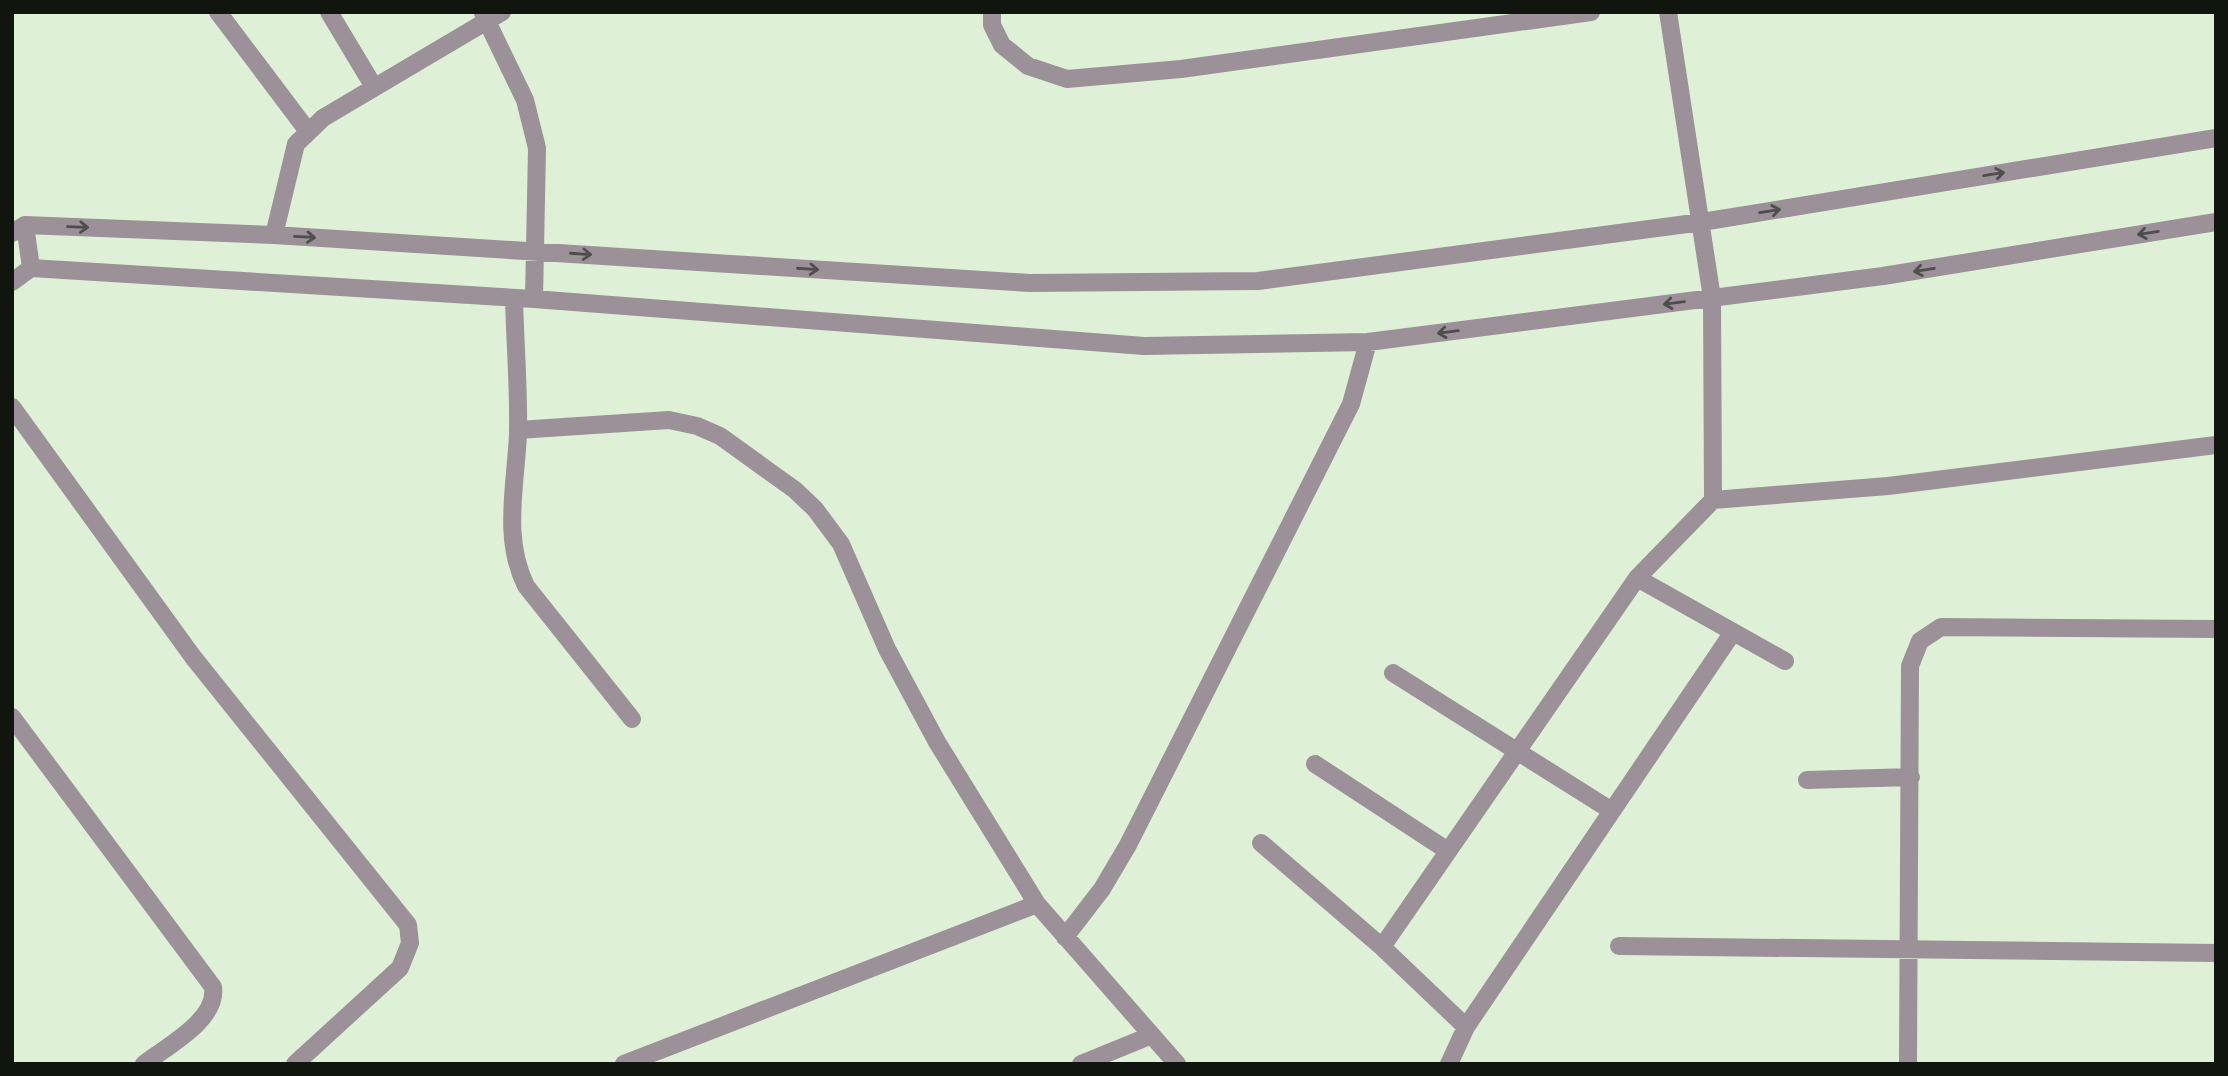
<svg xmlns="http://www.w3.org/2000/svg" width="2228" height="1076" font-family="Rubik,sans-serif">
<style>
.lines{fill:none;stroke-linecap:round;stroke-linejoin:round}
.minor{stroke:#9c9199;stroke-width:18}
.oneway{stroke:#4f4d4d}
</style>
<rect width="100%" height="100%" fill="#def1d7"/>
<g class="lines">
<path class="minor" d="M218,12l89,118
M329,12l45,75
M992,12v13l10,20 26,21 39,13 114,-10 410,-57
M1668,12l44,286 1,202
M483,13l42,87 12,48 -3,151
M25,225l6,43
M12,233l13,-8 249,10 756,48 228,-2 444,-59 514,-84
M274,235l22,-91 27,-26 179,-106
M12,282l19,-14 503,31 610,47 224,-4 515,-66 333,-54
M514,298c1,45 5,90 4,135 -2,52 -16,105 8,153l106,133
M12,407l181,250 215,268 2,18 -10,25 -105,96
M518,430l151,-10 28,6 23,10 75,54 20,19 26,35 46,105 50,93 100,162 140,160
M1637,578l148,83
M1393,673l219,138
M12,717l201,270c5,33 -46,59 -69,77
M1315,764l133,87
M1807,780l104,-3
M1261,843l121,104 84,80
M1065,937l37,-48 26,-44 223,-441 17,-62
M1619,946l597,7
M1382,947l255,-369 76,-78 175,-14 328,-41
M624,1064l413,-160
M1081,1064l71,-29
M1449,1064l17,-37 267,-395
M1908,1064l2,-398 10,-25 21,-14 275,2"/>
</g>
<defs><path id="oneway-shaft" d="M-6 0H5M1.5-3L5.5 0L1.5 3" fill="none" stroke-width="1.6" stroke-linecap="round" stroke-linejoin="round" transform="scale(1.75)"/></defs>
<g class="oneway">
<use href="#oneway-shaft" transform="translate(1994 174) rotate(-9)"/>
<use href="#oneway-shaft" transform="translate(1770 211) rotate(-9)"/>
<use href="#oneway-shaft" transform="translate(78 227) rotate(2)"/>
<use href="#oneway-shaft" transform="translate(2148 233) rotate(171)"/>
<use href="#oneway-shaft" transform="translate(305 237) rotate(3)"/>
<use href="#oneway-shaft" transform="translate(581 254) rotate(4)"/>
<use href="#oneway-shaft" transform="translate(808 269) rotate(4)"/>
<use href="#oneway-shaft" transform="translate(1924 270) rotate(171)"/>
<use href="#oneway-shaft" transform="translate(1674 303) rotate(173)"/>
<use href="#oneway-shaft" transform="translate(1448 332) rotate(173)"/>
</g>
<rect width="2228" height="1076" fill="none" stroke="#10160e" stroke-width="28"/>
</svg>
